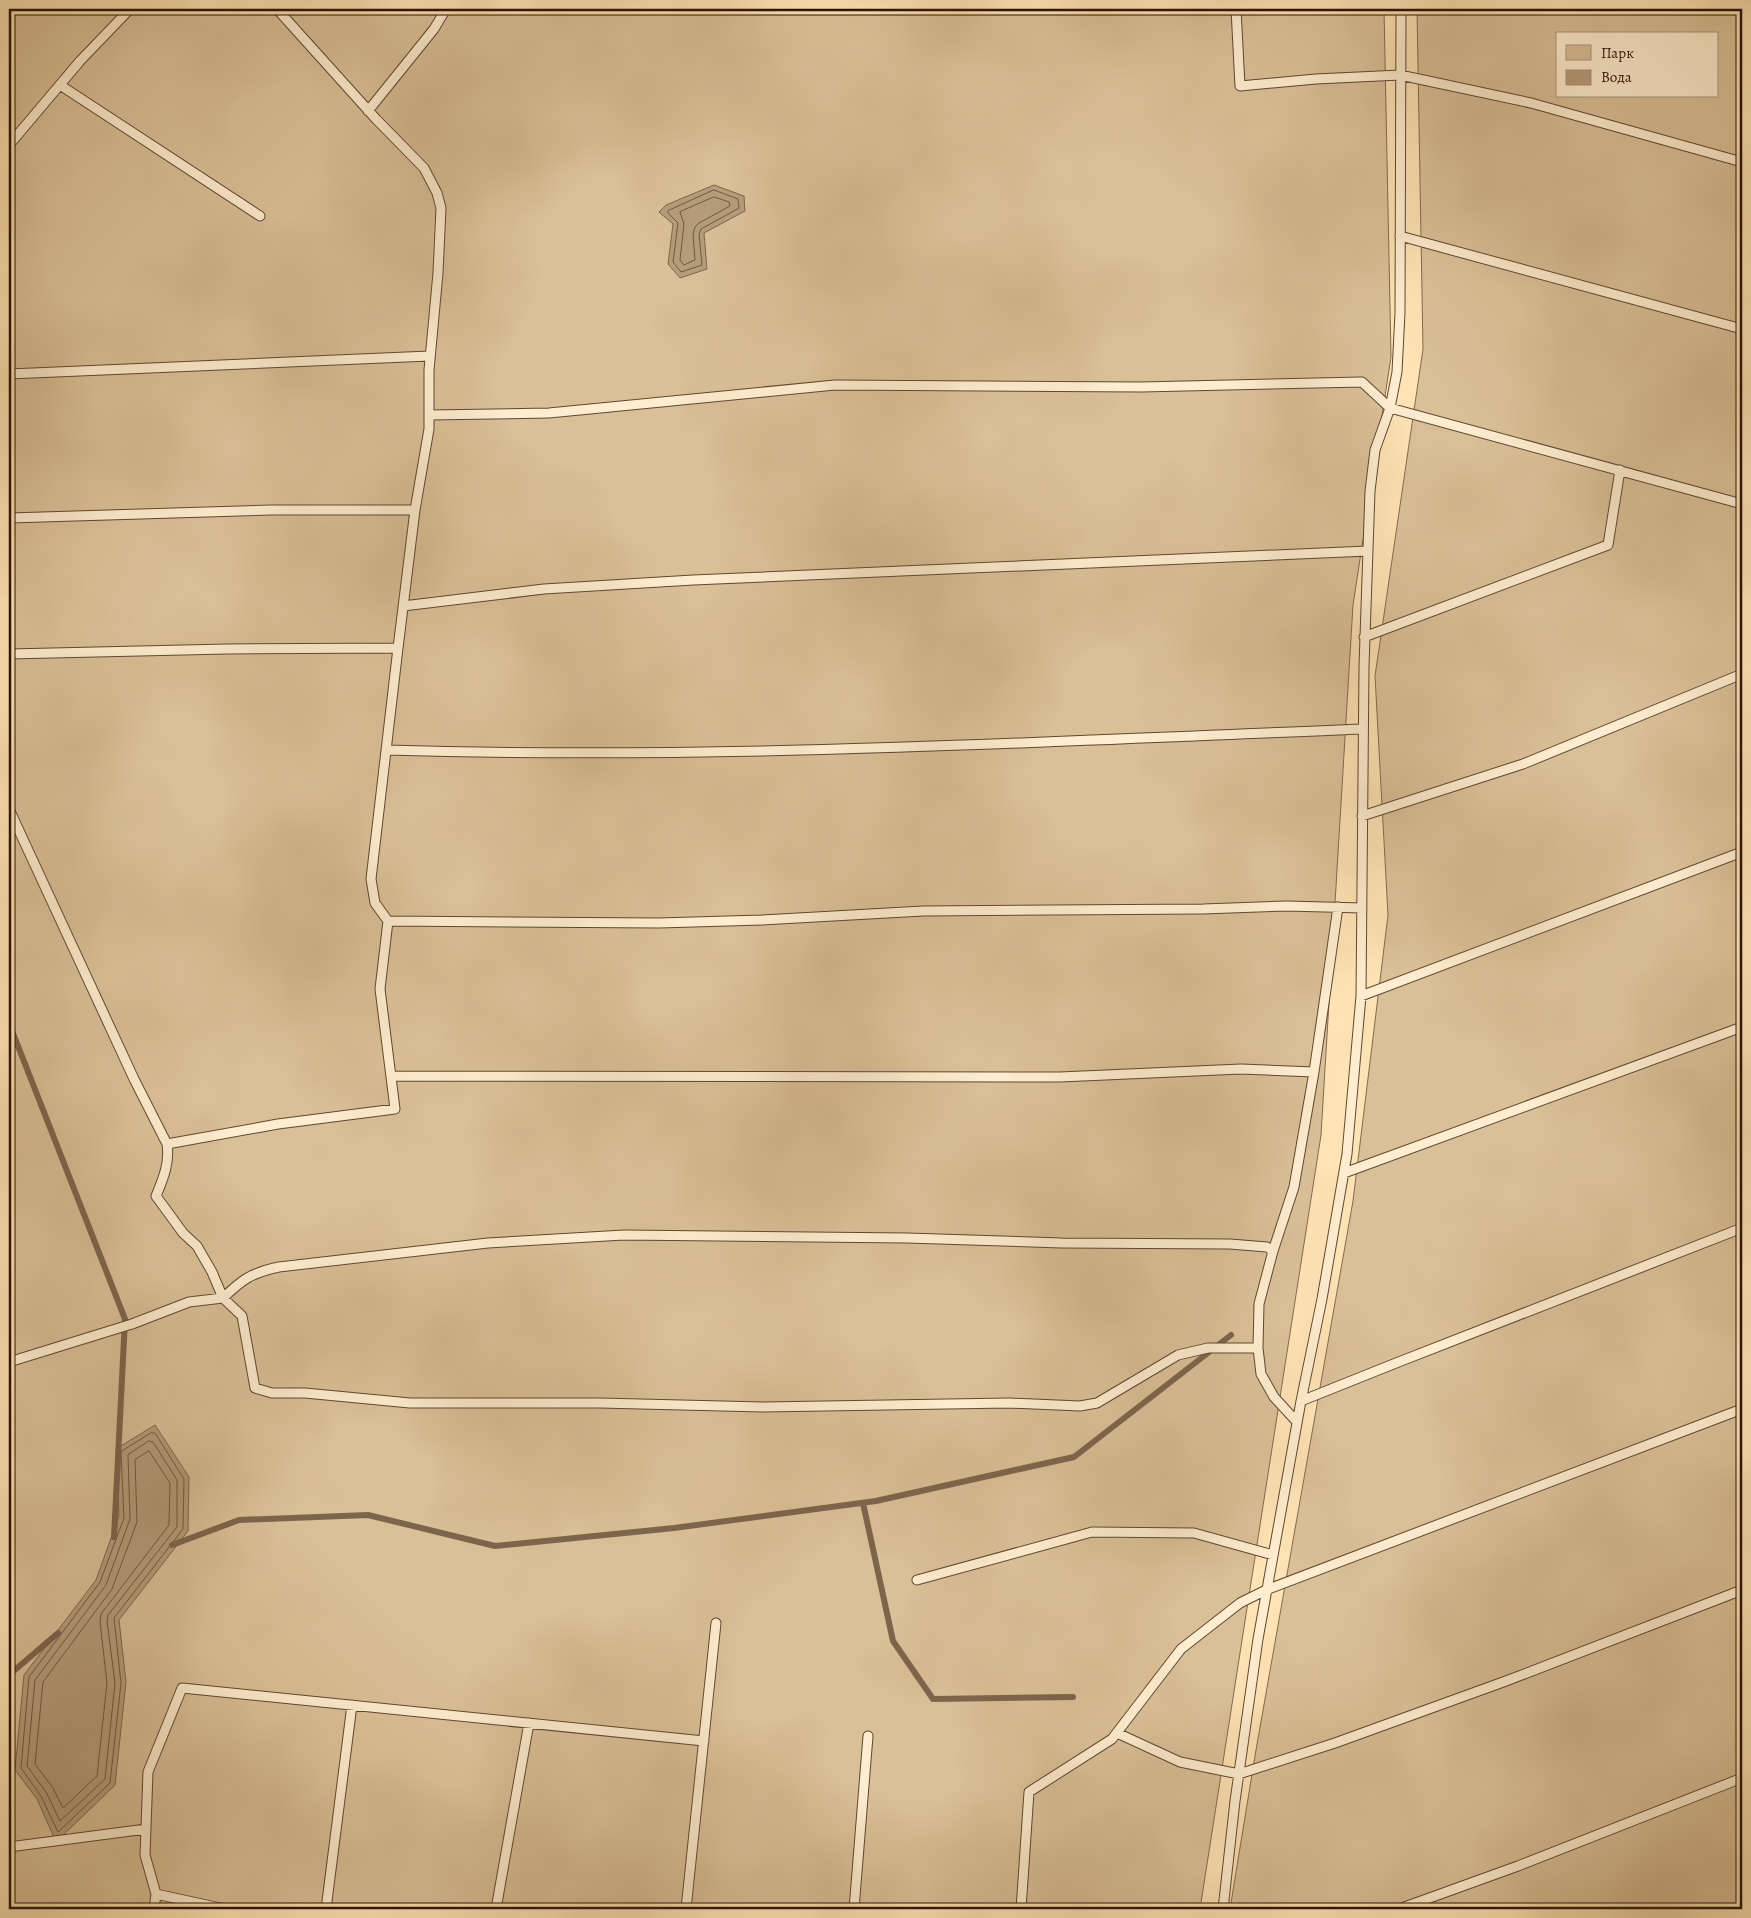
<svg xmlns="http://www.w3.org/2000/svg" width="1751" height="1918" font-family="Alegreya,serif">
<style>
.green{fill:#dac097;stroke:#816a4f;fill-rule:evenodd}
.water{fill:#b59c7a;stroke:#7d654c}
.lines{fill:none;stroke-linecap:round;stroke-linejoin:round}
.shore{stroke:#6e5840;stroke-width:1}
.stream{stroke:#7d654c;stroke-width:6}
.service-casing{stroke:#5e4732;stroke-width:11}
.service{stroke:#feedcf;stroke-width:9}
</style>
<rect width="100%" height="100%" fill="#fee3b5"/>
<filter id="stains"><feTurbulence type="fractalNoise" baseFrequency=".004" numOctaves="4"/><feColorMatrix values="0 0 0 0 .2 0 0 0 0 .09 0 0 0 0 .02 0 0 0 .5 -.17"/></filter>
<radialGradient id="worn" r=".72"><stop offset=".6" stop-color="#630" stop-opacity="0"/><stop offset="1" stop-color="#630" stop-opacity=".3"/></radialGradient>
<path class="green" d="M9,9h1375l7,348 -38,248 -32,530 -121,774h-1191z
M1417,9h325v1900h-512l26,-159 97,-549 35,-286 -13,-239 48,-327zM1557,34h160v62h-160z"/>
<path class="water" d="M714,185l30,11 1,15 -41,22 3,36 -27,9 -12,-14 5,-40 -14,-12 7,-7z
M155,1425l34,52 -1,54 -69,89 7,62 -11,103 -59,57 -19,-43 -22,-29 9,-95 72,-95 23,-64 -3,-67z"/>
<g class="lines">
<path class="shore" d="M714,190l24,9 1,9 -38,21 -2,5 3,31 -21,7 -8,-10 5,-39 -10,-10v-2z
M714,197l15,5 1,4 -31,17 -4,4 -2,7 2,26 -11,5 -4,-5 4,-36 -4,-12z
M151,1433h4l29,46 -1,50 -69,89 7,65 -11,100 -52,49 -17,-36 -20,-28 8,-91 71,-95 24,-64 -3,-66z
M149,1441l4,1 24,38v47l-69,88 -1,6 8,62 -10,96 -45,42 -14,-29 -19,-26 8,-86 71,-95 24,-66 -2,-64z
M149,1451l21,32 -1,42 -68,89 -1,8 7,61 -10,93 -34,32 -10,-20 -18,-24 8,-82 69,-93 25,-67 -2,-62z"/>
<path class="stream" d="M9,1023l116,296 -11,218
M863,1503l30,138 40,58 140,-2
M172,1545l67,-25 129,-5 127,31 179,-18 202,-27 198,-44 157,-122
M9,1675l49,-42"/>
<defs>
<path id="service" d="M277,9l99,110 48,49 13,25 4,15 -3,65 -9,97v59l-14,81
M1236,9l4,77 76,-7 84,-4 131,28 211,59
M60,85l200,131
M368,111l66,-82 12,-20
M9,145l71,-84 50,-52
M1400,236l342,93
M9,374l421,-18
M429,415l120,-2 286,-28 306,2 221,-5 28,26 352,96
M9,518l262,-8h144l-17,138
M403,606l141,-17 149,-9 675,-29
M1364,637l244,-92 12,-75
M9,654l218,-5 171,-1 -27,231 4,24 13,18 271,2 103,-3 161,-9 280,-2 84,-3 75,2
M386,750c326,10 652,-8 977,-21
M9,809l125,270 33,65c3,19 -4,35 -11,52l27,37 14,13 15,26 11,26c20,-19 28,-25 56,-31l209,-24 136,-8 283,3 155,5 168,1 37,3 6,4 -14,53 -1,44 3,26 13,23 23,25
M1362,816l161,-52 219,-90
M1361,996l381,-144
M1314,1072l24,-165
M391,1076l669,1 181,-8 73,3 -20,115 -21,64
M167,1144l111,-20 117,-15 -15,-120 8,-68
M1344,1173l398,-146
M9,1362l123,-38 57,-22 34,-4 19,18 13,72 17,5h33l105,10h190l163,4 246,-4 71,3 17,-3 81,-48 30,-7h50
M1301,1401l95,-38 346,-135
M917,1580l175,-48 102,1 79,22
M1117,1733l63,29 59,12 96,-31 171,-62 236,-91
M9,1847l137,-18
M156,1894l69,15
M154,1909l2,-15 -11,-39 3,-83 34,-84 522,53
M326,1909l26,-204
M496,1909l33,-186
M686,1909l30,-286
M854,1909l14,-173
M1021,1909l8,-117 83,-53 69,-90 59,-46 26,-13 476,-181
M1223,1909l12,-108 23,-162 43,-238 21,-102 25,-145 14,-158 3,-330 6,-175 5,-41 15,-42 7,-36 3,-59 1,-304
M1399,1909l119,-43 224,-88"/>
</defs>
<use href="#service" class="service-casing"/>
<use href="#service" class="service"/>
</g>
<rect width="1751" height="1918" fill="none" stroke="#fee3b5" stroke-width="30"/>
<rect x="10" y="10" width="1731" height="1898" fill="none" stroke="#281307" stroke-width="2.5"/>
<rect x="15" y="15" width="1721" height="1888" fill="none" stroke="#281307"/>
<rect x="1556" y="32" width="162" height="65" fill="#feedcf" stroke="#a8967f"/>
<rect x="1566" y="45" width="25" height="15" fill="#dac097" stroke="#a8967f"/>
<text x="1601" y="58" font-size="15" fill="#281307">Парк</text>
<rect x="1566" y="70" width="25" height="15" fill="#b59c7a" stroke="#a8967f"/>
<text x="1601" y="82" font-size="15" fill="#281307">Вода</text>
<rect width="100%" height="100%" filter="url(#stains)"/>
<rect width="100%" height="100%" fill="url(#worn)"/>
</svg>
